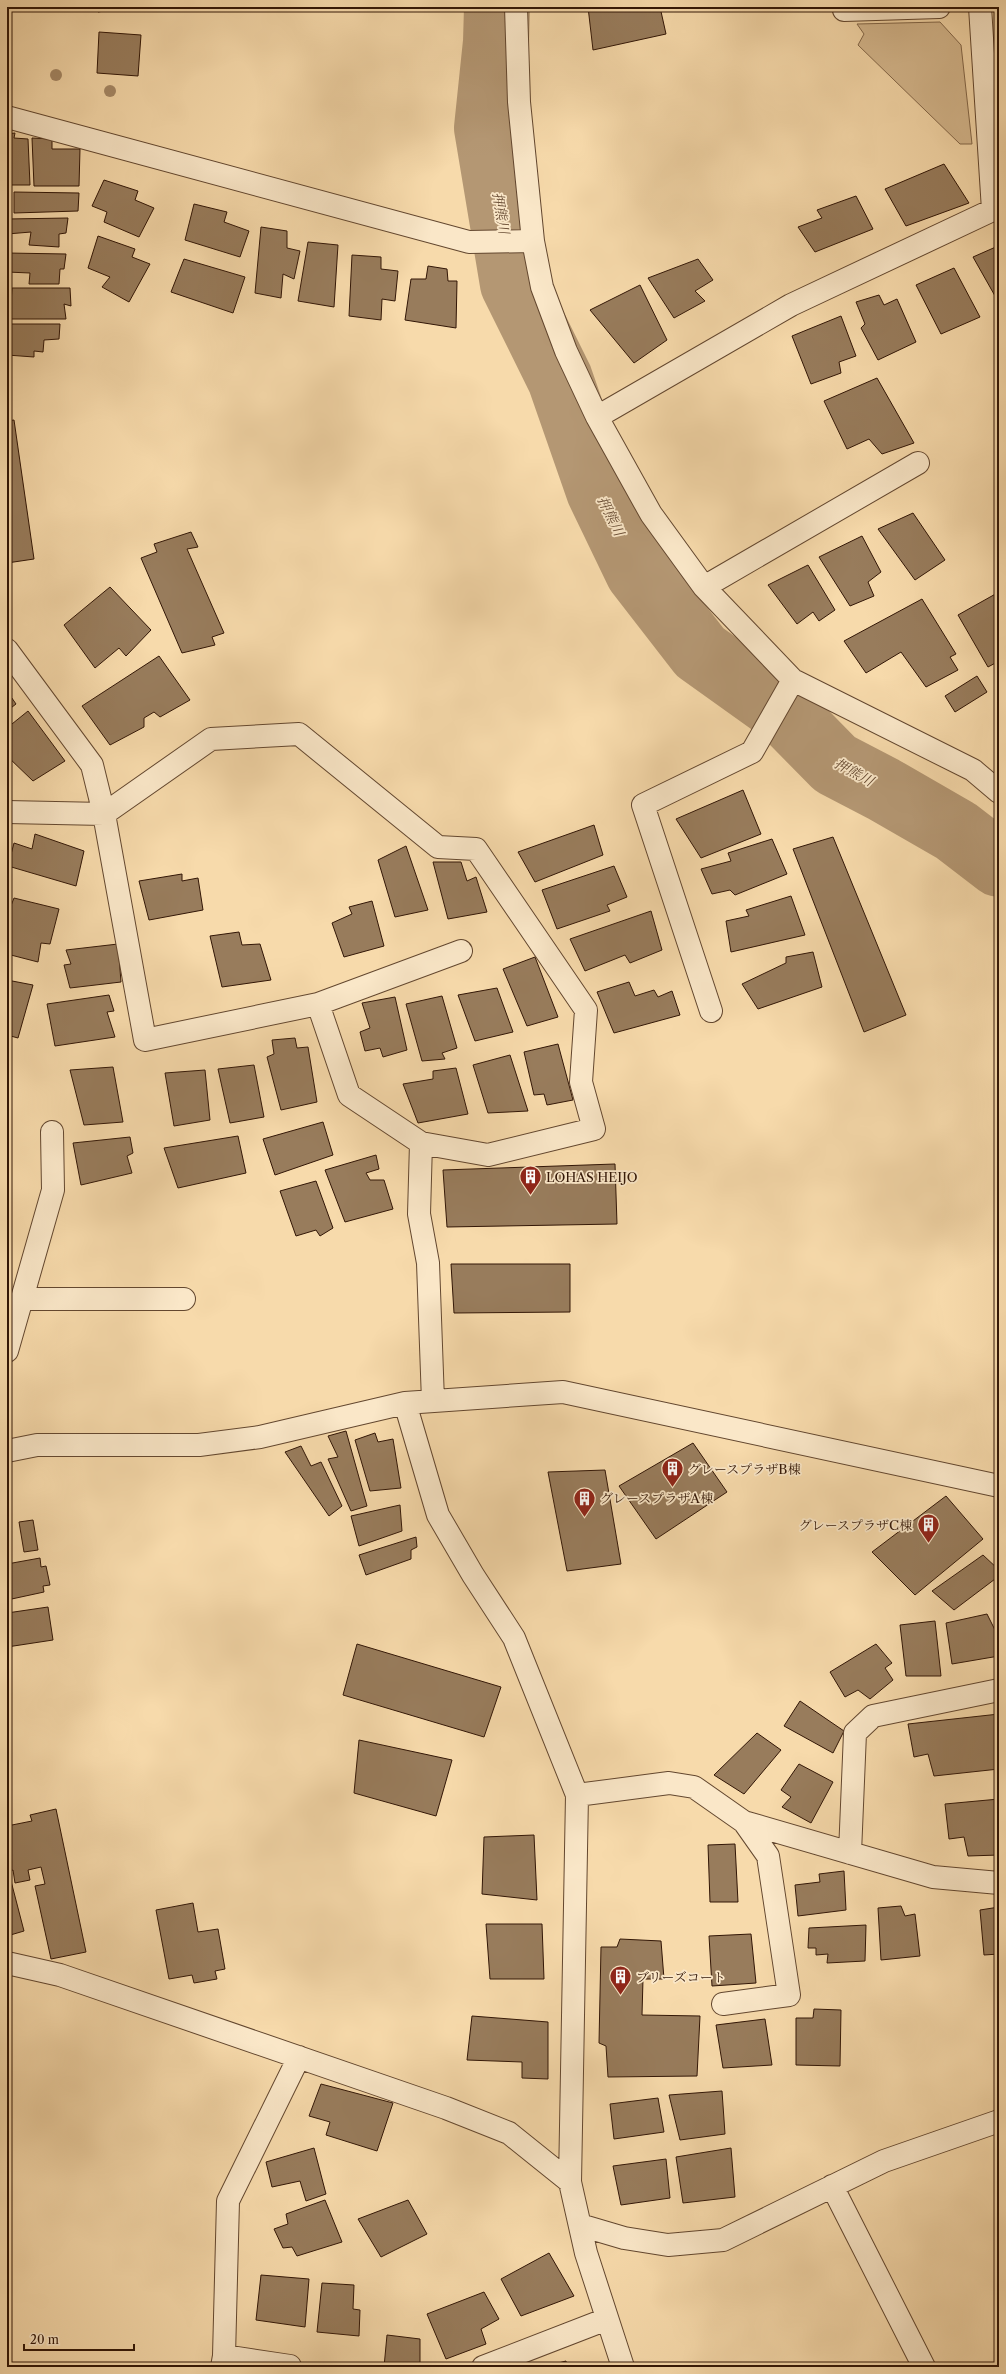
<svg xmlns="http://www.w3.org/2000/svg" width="1006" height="2374" font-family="'Libre Caslon Text','Noto Serif JP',serif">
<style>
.green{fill:#d6b98f;stroke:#84684a}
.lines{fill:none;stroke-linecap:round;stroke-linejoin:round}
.river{stroke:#b49773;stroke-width:66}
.building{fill:#987c5c;stroke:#321606}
.minor-casing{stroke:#63472f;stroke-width:24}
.minor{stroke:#fae7c8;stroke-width:22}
.tree{fill:#a68967}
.labels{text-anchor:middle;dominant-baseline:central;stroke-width:3.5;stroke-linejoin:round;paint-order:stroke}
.poi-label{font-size:13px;fill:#321606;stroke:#fae7c8;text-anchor:start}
.water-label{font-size:14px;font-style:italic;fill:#664a32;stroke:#fae7c8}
</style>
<rect width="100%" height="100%" fill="#f7daab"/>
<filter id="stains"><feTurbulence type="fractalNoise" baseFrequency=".005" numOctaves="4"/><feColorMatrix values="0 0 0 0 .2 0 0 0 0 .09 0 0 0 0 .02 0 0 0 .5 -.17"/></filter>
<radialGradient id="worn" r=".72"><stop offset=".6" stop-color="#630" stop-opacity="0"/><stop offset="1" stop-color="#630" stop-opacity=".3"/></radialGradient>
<path class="green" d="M940,22l21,23 11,99h-12l-102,-99 6,-11 -7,-10z"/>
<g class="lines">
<path class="river" d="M497,7l-1,35 -9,86 26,156 47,95 39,112 39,81 62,80 84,60 51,52 48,25 73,42 43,33"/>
</g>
<path class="building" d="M98,7h29l-29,5z
M588,7h72l6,27 -73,16z
M99,32l42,3 -3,41 -41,-3z
M15,133l-1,5 14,1 2,46h-23v-51z
M32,138l20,1v10h28l-1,37h-45z
M944,164l25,39 -63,23 -21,-37z
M104,180l34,11 -3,9 19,8 -15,29 -35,-15 3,-10 -15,-6z
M14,192l65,1 -1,18 -64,2z
M856,196l17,33 -58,23 -17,-25 24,-9 -5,-8z
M194,204l33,8 -3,10 25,9 -9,26 -55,-17z
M68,218l-2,15 -7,1v13l-30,-2 2,-13 -24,2v-15z
M261,227l26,4v17l13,3 -6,28 -11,-5 -2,24 -26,-5z
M98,236l37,13 -3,8 18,7 -21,38 -27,-15 8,-10 -22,-9z
M308,242l30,3 -4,62 -36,-6z
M998,246l1,1v56l-26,-46z
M7,253l59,1 -2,15h-4l-1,15h-30l1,-11 -23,-1z
M352,255l29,2v12l17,2 -3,30 -13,-2 -1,21 -32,-4z
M184,259l61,18 -12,36 -62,-21z
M698,259l15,21 -18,11 10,10 -31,17 -26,-40z
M428,266l19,3 1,12h9l-1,47 -51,-8 6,-41h15z
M954,268l26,49 -39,17 -25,-49z
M640,285l27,55 -33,23 -44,-53z
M12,288h58l1,18 -7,-2 2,15h-56z
M879,295l5,10 13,-6 19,43 -38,18 -17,-32 4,-4 -9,-22z
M841,316l15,40 -17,6 2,11 -30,11 -19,-48z
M8,324h52l-1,15 -15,1 -1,12 -9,-1v6l-27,-2z
M877,378l37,65 -32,11 -13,-15 -22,10 -23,-48z
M14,420l20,139 -27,4v-142z
M913,513l32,47 -30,20 -37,-51z
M191,532l7,15 -11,2 37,84 -12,4 3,8 -33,8 -41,-95 16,-6 -3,-8z
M862,536l19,36 -13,10 6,14 -24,10 -31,-49z
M808,565l27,45 -16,11 -6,-9 -16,12 -29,-39z
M110,587l41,43 -25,26 -7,-8 -24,20 -31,-43z
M999,592v69l-11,6 -30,-52z
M922,599l34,55 -6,3 8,13 -32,17 -25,-35 -35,21 -22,-32z
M159,656l31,44 -30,17 -6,-5 -10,6v9l-34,18 -28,-39z
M977,676l10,16 -32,20 -10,-16z
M7,691l9,13 -9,7z
M28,711l37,50 -32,20 -26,-25v-28z
M743,790l18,44 -60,24 -25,-39z
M594,825l9,30 -68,27 -17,-30z
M35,834l49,17 -8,35 -68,-20 6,-23 18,6z
M833,837l73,178 -42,17 -71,-183z
M772,839l15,35 -52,21 -5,-5 -18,4 -11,-25 30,-8 -3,-8z
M406,846l22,64 -33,7 -17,-57z
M433,862h28l6,19 9,-4 11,35 -39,7z
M614,866l13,31 -20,8 3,6 -53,18 -15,-39z
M182,874v7l16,-3 5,32 -54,10 -10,-39z
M791,896l14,39 -74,17 -5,-31 23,-5 -3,-6z
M14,898l45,11 -9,35 -9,-1 -3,19 -31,-8v-38z
M372,901l12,45 -40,11 -12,-34 20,-9 -3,-7z
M651,911l11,39 -32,13 -5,-8 -40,16 -15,-32z
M239,932l3,13 18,-1 11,36 -49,7 -12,-51z
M118,944l3,38 -51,6 -6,-23 7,-1 -5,-14z
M813,952l9,35 -64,22 -16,-25 44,-21v-6z
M535,957l23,60 -31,9 -24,-57z
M7,980l26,5 -15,53 -11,-3z
M629,982l6,14 19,-6 4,7 14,-6 8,24 -66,18 -17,-41z
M497,988l16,44 -38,9 -17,-46z
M109,995l5,16 -7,1 8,25 -60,9 -8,-42z
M442,996l15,52 -15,5 3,6 -23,2 -16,-57z
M395,997l12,53 -24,7 -3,-9 -15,3 -5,-19 10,-4 -8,-25z
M295,1038l2,10 11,-1 9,55 -36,8 -14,-53 7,-3 -2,-14z
M558,1044l15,56 -26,5 -3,-11 -10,1 -10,-43z
M510,1055l18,56 -40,2 -15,-48z
M254,1065l10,52 -34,6 -12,-54z
M113,1067l10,55 -39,3 -14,-55z
M456,1068l12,46 -50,9 -15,-39 30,-5v-8z
M205,1070l5,50 -36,6 -9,-53z
M323,1122l10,33 -58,20 -12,-36z
M238,1136l8,37 -68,15 -14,-40z
M130,1137l3,16 -6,3 5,17 -51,12 -8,-42z
M376,1155l3,14 -13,4 4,7h14l9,29 -48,13 -20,-52z
M615,1164l2,60 -170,3 -4,-57z
M316,1181l17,47 -13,8 -4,-6 -20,6 -16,-45z
M451,1264h119v48l-116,1z
M346,1431l21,75 -16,5 -23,-52 10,-2 -10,-21z
M375,1433l3,9 15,-3 8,49 -31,3 -15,-51z
M693,1443l34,49 -71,47 -37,-53z
M301,1446l10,20 10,-4 21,44 -13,10 -44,-64z
M605,1470l16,94 -54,7 -19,-99z
M946,1496l37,43 -68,56 -43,-43z
M400,1505l2,26 -43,15 -8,-30z
M33,1520l5,30 -14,2 -5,-30z
M416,1537l1,10 -6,3v9l-45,16 -7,-20z
M983,1555l16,15v6l-45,34 -22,-19z
M40,1558l1,9 5,-1 4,19 -7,1 1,6 -37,8v-36z
M48,1607l5,33 -46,7v-34z
M987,1614l12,24v18l-47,8 -6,-41z
M935,1621l6,55h-35l-6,-51z
M357,1644l144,43 -17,50 -141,-42z
M876,1644l16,19 -7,5 8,12 -23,19 -12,-9 -13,7 -15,-25z
M800,1701l44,30 -11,22 -49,-27z
M999,1714v55l-65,7 -6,-22 -14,3 -6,-33z
M757,1733l24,17 -37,44 -30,-19z
M359,1740l93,20 -16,56 -82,-23z
M799,1764l34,18 -22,41 -29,-16 9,-10 -10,-7z
M999,1799v56l-31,1 -4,-19 -15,2 -4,-35z
M56,1809l30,143 -35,7 -16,-73 10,-2 -4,-17 -13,3 2,10 -15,3 -2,-13 -6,2v-46l25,-5 -2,-6z
M534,1835l3,65 -55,-6 2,-57z
M735,1844l3,58h-28l-2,-57z
M844,1871l2,39 -48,6 -3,-31 25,-3 -1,-8z
M11,1881l13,50 -17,5v-54z
M193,1903l5,29 20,-3 7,40 -10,2 2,8 -23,4 -2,-8 -23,4 -13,-69z
M901,1906l4,10 10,-2 5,42 -39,4 -3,-52z
M999,1907v47l-15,1 -4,-45z
M486,1924h56l2,55h-54z
M866,1925l-1,36 -38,2 1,-9 -12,1v-7h-8l1,-20z
M751,1934l5,49 -44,3 -3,-50z
M620,1939l41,2 3,38h-21l-1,36 58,1 -3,60 -89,1 -2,-31 -7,-3 2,-96h16z
M814,2009l27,1 -1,56 -44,-1v-47h17z
M472,2016l76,6v57l-26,-1v-16l-55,-2z
M765,2019l7,46 -49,3 -7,-43z
M321,2084l72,19 -16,48 -51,-16 4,-13 -21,-6z
M722,2091l3,43 -45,6 -11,-45z
M658,2098l6,34 -50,7 -4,-35z
M314,2148l12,46 -20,7 -6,-20 -28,6 -6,-25z
M731,2148l4,49 -52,6 -7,-46z
M666,2159l4,39 -49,7 -8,-39z
M325,2200l17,42 -45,14 -5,-9 -9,1 -9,-19 14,-5 -2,-10z
M408,2200l19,34 -46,23 -23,-38z
M549,2253l25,43 -53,20 -20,-37z
M261,2275l48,4 -4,48 -49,-7z
M322,2283l32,2 -1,24 7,1 -1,26 -42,-4z
M484,2292l15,27 -18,10 5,15 -40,15 -19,-45z
M387,2335l33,4v28h-36z
M566,2361l1,6h-24z"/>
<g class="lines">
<defs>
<path id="minor" d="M516,7l3,95 14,139 9,46 24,64 31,66 54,97 53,73 89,93 180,90 26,22
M980,7l13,203
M844,10l95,-3
M7,117l462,125 64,-1
M597,417l194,-112 208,-98
M704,587l214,-124
M7,650l85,115 12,49 41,226 173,-36 31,91 72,48 -2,71 9,49 5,138
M7,812l97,2 107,-75 88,-5 139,113 38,2 110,161 -5,72 13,47 -106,26 -67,-12
M318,1004l143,-53
M711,1011l-68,-206 109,-53 41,-72
M22,1299h162
M7,1351l46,-161 -1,-58
M405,1403l33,112 35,60 41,63 63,157 -7,387 16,71 37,114
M7,1451l30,-6h162l61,-8 145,-34 158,-11 436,94
M577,1795l92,-12 25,4 50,35 189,55 66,6
M850,1853l5,-120 18,-17 126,-26
M7,1963l53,12 386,133 63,25 61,49
M723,2004l66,-9 -21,-139 -24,-34
M832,2186l92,181
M580,2225l44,13 44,7 55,-5 161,-79 115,-40
M224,2356l4,-155 71,-144
M222,2367l2,-11 66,10
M483,2367l124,-48"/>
</defs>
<use href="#minor" class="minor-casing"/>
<use href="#minor" class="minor"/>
</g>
<g class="tree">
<circle cx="56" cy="75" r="6"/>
<circle cx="110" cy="91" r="6"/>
</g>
<defs>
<symbol id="building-pin" viewBox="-11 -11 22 30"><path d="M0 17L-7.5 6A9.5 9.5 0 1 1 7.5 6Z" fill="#8f2418" stroke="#fae7c8"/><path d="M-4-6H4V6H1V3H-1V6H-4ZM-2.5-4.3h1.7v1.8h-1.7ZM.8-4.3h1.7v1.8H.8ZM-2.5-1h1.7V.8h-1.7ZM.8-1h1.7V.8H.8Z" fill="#fff"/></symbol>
</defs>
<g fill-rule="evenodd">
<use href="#building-pin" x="518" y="1164" width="25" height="34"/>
<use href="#building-pin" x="660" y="1456" width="25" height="34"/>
<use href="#building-pin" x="572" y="1486" width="25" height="34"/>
<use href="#building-pin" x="916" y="1512" width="25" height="34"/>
<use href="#building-pin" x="608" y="1964" width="25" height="34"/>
</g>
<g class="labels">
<g class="poi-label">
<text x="546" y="1177">LOHAS HEIJO</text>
<text x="688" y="1469">グレースプラザB棟</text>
<text x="600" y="1498">グレースプラザA棟</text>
<text x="912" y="1525" text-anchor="end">グレースプラザC棟</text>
<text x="636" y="1977">ブリーズコート</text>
</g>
<g class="water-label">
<text transform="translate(501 213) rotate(81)">押熊川</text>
<text transform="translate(611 516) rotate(64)">押熊川</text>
<text transform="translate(854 772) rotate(29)">押熊川</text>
</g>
</g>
<rect width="1006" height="2374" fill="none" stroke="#f7daab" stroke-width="24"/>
<rect x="8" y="8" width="990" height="2358" fill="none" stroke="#321606" stroke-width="2"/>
<rect x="12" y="12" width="982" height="2350" fill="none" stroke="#321606"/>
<path d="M24 2344v6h110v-6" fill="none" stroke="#321606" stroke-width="2"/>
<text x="30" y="2344" font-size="12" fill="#321606" stroke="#fae7c8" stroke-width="3" paint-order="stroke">20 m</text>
<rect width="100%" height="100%" filter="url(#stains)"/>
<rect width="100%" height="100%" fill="url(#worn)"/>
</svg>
